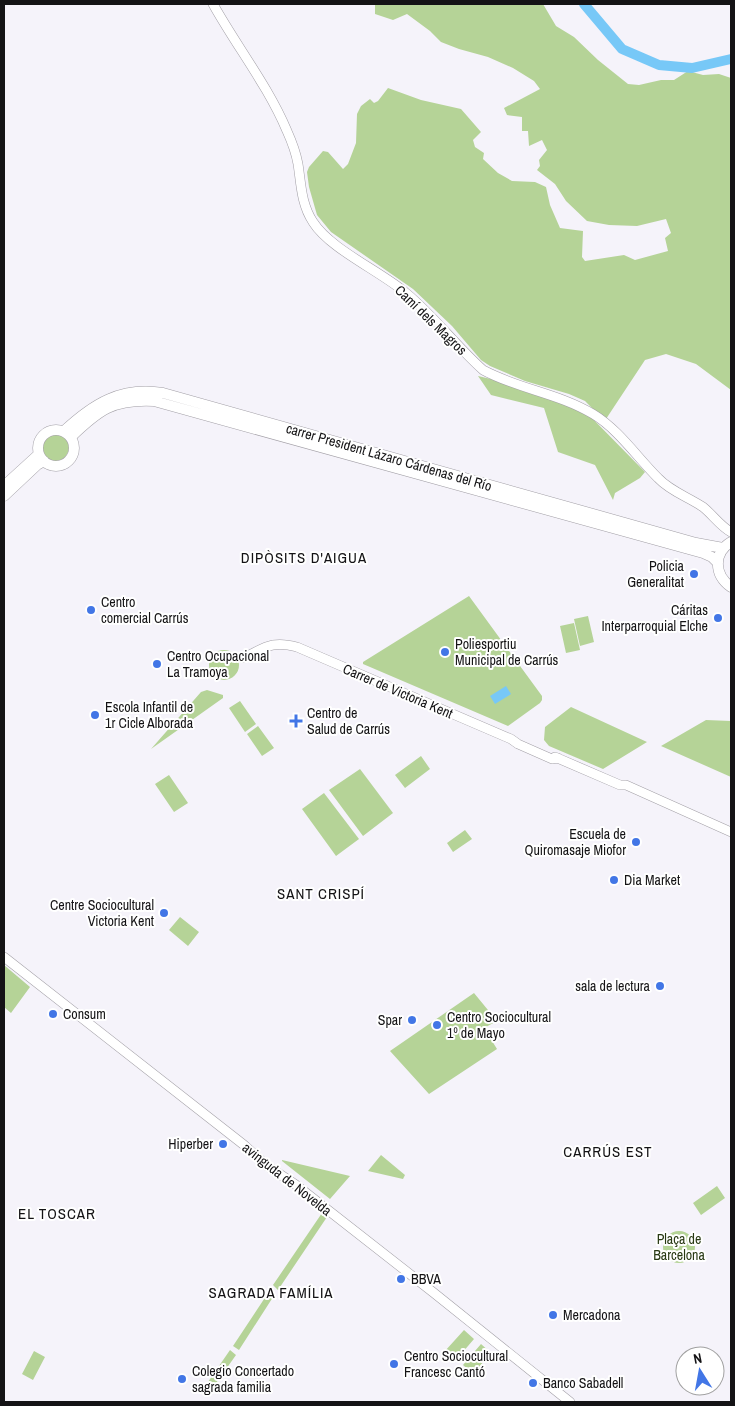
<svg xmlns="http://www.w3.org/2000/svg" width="735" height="1406" font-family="'Archivo Narrow',sans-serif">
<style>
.green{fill:#b5d397}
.water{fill:#77c8f7}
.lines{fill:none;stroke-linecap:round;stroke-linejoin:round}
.river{stroke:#77c8f7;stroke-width:10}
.secondary-casing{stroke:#a29fa6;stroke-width:10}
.primary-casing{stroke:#a29fa6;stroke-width:11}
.secondary{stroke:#fff;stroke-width:9}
.primary{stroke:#fff;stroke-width:10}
.poi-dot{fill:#4276e6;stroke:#fff;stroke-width:2}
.labels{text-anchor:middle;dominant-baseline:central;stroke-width:4;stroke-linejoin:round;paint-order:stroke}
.street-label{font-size:14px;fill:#141315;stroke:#fff}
.poi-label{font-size:14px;fill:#141315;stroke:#fff;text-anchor:start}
.park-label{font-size:14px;fill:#283913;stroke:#fff}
.neighbourhood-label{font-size:15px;letter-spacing:1px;fill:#141315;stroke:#fff}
</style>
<rect width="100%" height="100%" fill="#f5f3fa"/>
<path class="green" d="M375,4h168l13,22 18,11 24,23 30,24 11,1 22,-5h13l14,-9 15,4 16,-1 12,4v312l-35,-26 -30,-10 -21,6 -39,59 -8,-5 -13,-13 -16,-7 -44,-13 -35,-15 -9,-6 -29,-34 -39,-37 -82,-57 -14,-17 -8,-28 -2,-15 2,-5 14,-16 5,1 15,17 5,-5 8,-21 1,-29 4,-8 9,-7 4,4 4,-2 10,-13 33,12 40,9 20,23 -8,8 2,7 9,6 -1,6 15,14 14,8 23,1 11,5 4,18 10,23 23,3 -1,26 3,4 39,-6 11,5 33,-9 -3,-13 6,-5 -5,-14 -29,7 -28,-1 -22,-4 -21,-20 -11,-17 -18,-14 3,-4 -1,-6 8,-10 -5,-10 -13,6 -1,-15h-6v-14l-15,-2 -3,-7 36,-19 -6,-8 -21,-13 -25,-11 -29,-8 -18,-7 -11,-11 -23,-17 -14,6 -18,-6z
M478,376l55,13 57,27 55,56 -5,6 -25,15 -2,7 -18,-35 -37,-13 -14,-44 -53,-13z
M41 447a14 14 0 1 1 28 0a14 14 0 1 1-28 0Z
M469,596l73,100v4l-2,3 -32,23 -145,-62v-2z
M588,616l6,26 -14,4 -6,-27z
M574,623l6,27 -14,3 -6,-27z
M209 665a15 15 0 1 1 30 0a15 15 0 1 1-30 0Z
M207,690l16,5v3l-72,51 50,-57z
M240,701l16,23 -11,8 -16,-24z
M571,707l76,35 -44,27 -54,-23 -5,-6 1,-13z
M706,720l25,1v56l-70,-31z
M258,726l16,22 -12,8 -15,-22z
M421,756l9,13 -25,19 -10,-13z
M360,769l33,44 -30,23 -34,-46z
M169,775l19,28 -14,9 -19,-28z
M324,793l35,46 -23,17 -34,-47z
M465,830l7,9 -19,13 -6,-9z
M180,917l19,15 -11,14 -19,-16z
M4,965l26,22 -19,26 -7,-6z
M474,993l23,28 -13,7 13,21 -68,45 -39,-43z
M381,1155l24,20 -2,4 -35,-8z
M282,1160l68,16 -20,23 -48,-38z
M717,1186l8,12 -24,17 -8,-12z
M322,1213l5,4 -49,73 -5,-5z
M663 1247a16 16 0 1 1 32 0a16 16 0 1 1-32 0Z
M270,1290l5,4 -36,56 -6,-4z
M464,1330l10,9 -18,21 -11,-9z
M481,1344l10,9 -18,21 -10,-9z
M230,1350l6,5 -22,31 -6,-4z
M34,1351l11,6 -12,23 -11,-6z"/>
<path class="water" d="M506,686l5,8 -16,10 -5,-8z"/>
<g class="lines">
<path class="river" d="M584,4l38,45 37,16 33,3 39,-9"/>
<defs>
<path id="secondary" d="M213,4c24,43 55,82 74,127 5,11 9,22 11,33 3,19 3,40 15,58 17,27 67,49 93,71 28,23 50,53 77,77 35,19 75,23 110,44 25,15 44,43 65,64 12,13 30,19 45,29 10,8 17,19 28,25
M243,658c22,-10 28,-18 54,-11l214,92 7,5 34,15 6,-1
M555,757l65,28h6l105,47
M4,957l240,188 22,20 30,20 138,108 136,109"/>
<path id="primary" d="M38 448a18 18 0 1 1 36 0a18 18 0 1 1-36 0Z
M64,431c29,-27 57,-45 99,-38l533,150 27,5
M71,437c28,-27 42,-38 83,-36l549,152 9,4 6,6
M5,485l34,-31
M4,496l33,-31 7,-4
M731,542c-18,11 -17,33 0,45"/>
</defs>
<use href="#secondary" class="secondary-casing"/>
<use href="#primary" class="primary-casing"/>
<use href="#secondary" class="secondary"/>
<use href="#primary" class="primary"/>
</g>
<g class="poi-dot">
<circle cx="694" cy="574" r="5"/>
<circle cx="91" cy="610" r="5"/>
<circle cx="718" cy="618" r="5"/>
<circle cx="445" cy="652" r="5"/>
<circle cx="157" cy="664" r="5"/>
<circle cx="95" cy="715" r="5"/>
<path d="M293.5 713.5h5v5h5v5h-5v5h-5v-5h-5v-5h5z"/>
<circle cx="636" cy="842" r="5"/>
<circle cx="614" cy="880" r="5"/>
<circle cx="164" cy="913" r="5"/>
<circle cx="660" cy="986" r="5"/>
<circle cx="53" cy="1014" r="5"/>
<circle cx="412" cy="1020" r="5"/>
<circle cx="437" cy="1025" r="5"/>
<circle cx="223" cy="1144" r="5"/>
<circle cx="401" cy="1279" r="5"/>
<circle cx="553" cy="1315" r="5"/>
<circle cx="394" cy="1364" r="5"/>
<circle cx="182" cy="1379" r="5"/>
<circle cx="533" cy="1383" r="5"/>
</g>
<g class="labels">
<g class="street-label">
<text transform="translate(431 320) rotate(44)">Camí dels Magros</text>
<text transform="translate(389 457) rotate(16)">carrer President Lázaro Cárdenas del Río</text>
<text transform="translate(398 691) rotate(23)">Carrer de Victoria Kent</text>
<text transform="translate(287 1179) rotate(38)">avinguda de Novelda</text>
</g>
<g class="poi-label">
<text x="684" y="566" text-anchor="end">Policia<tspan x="684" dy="16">Generalitat</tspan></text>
<text x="101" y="602">Centro<tspan x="101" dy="16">comercial Carrús</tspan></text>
<text x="708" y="610" text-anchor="end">Cáritas<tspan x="708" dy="16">Interparroquial Elche</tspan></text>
<text x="455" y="644">Poliesportiu<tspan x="455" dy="16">Municipal de Carrús</tspan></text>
<text x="167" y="656">Centro Ocupacional<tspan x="167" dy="16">La Tramoya</tspan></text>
<text x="105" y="707">Escola Infantil de<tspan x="105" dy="16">1r Cicle Alborada</tspan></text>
<text x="307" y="713">Centro de<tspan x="307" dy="16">Salud de Carrús</tspan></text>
<text x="626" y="834" text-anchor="end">Escuela de<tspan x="626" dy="16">Quiromasaje Miofor</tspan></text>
<text x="624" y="880">Dia Market</text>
<text x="154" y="905" text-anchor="end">Centre Sociocultural<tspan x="154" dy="16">Victoria Kent</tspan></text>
<text x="650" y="986" text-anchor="end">sala de lectura</text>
<text x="63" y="1014">Consum</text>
<text x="447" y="1017">Centro Sociocultural<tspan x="447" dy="16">1º de Mayo</tspan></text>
<text x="402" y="1020" text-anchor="end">Spar</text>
<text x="213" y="1144" text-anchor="end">Hiperber</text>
<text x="411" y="1279">BBVA</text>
<text x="563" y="1315">Mercadona</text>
<text x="404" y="1356">Centro Sociocultural<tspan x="404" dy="16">Francesc Cantó</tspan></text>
<text x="192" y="1371">Colegio Concertado<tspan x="192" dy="16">sagrada familia</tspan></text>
<text x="543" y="1383">Banco Sabadell</text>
</g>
<g class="park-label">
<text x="679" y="1239">Plaça de<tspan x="679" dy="16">Barcelona</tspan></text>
</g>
<g class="neighbourhood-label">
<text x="304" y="557">DIPÒSITS D'AIGUA</text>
<text x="321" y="893">SANT CRISPÍ</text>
<text x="608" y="1151">CARRÚS EST</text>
<text x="57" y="1213">EL TOSCAR</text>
<text x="271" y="1292">SAGRADA FAMÍLIA</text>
</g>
</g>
<rect width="735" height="1406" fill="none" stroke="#141315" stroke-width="10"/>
<g transform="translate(700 1371) rotate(349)"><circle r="24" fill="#ffffff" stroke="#a1a1a1"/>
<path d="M0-4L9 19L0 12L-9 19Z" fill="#4276e6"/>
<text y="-8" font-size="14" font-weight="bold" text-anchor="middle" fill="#141315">N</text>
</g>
</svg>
